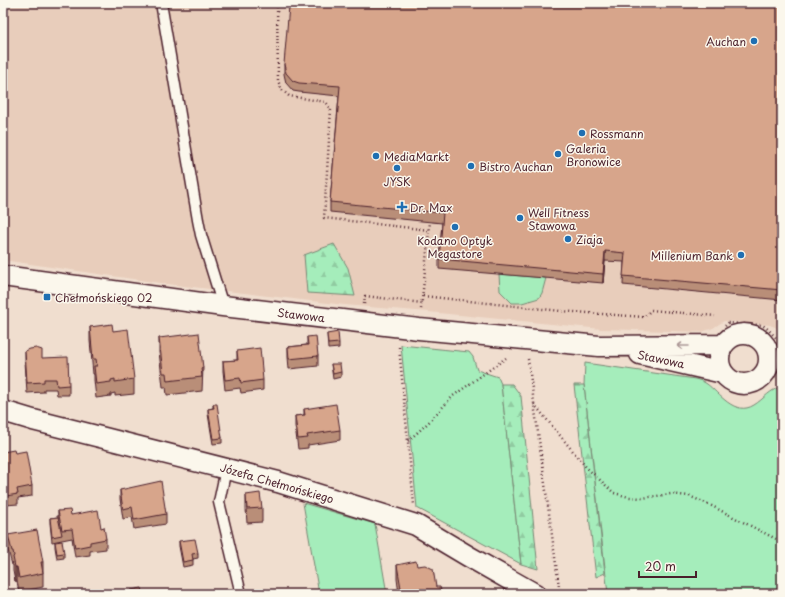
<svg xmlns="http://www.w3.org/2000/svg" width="785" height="597" font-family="'Playpen Sans',sans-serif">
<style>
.built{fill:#e8cdbb}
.grass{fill:#a5edbb;stroke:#788673}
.forest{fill:url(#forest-firs);stroke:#788673}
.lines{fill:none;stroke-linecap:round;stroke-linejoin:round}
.lane-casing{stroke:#4a1f2b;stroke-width:13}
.street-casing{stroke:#4a1f2b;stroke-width:23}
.path{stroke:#4a1f2b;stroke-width:2.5;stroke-dasharray:1 3;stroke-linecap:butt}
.lane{stroke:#fbf7ec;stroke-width:10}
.street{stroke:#fbf7ec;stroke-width:20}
.wall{fill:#b98e78;stroke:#4a1f2b}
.shaded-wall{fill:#967461;stroke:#4a1f2b}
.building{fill:#d7a58b;stroke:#4a1f2b}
.oneway{stroke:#ab9695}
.poi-dot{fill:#1f6fb2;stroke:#fbf7ec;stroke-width:1.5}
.labels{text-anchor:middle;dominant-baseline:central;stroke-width:3;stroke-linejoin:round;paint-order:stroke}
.poi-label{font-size:11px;fill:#4a1f2b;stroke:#fbf7ec;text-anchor:start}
.street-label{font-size:11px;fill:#4a1f2b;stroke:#fbf7ec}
</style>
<defs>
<pattern id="forest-firs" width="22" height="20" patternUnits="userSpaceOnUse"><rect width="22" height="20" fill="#a5edbb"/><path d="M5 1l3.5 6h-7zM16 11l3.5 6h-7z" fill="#90cba1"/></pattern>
</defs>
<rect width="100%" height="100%" fill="#f0decf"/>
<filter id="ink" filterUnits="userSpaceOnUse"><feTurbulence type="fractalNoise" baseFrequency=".025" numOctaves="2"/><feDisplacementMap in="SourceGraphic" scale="8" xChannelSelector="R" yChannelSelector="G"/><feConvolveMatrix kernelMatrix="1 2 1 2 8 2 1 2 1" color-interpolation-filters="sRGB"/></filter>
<g filter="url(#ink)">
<path class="built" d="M3,3h779v327l-12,-5 -46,-4 -11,7 -11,4 -100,-3 -174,-17 -83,-7 -178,-21 -164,-24z"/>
<path class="grass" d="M499,274l47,4 -4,15 -3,5 -17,5h-10l-12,-12z
M401,345l68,7 4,5 4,13 21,7 3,7 20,180 -104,-56z
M585,363l110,16c4,1 8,2 12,5 12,9 28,33 47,21 10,-6 16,-16 28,-18v207h-174l-24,-209z
M303,503l72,21 12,70h-68z"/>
<path class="forest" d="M334,244l14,24 7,28 -48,-3 -3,-38z
M501,384h11l9,12 17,173 -17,-5z
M574,385h10l21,188 -9,4z"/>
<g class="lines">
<defs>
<path id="lane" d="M161,3l37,217 3,15 22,71
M226,469l-7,33 22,92"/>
<path id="street" d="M3,276l220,30 196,23 106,10 74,7 123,-1
M719 359a25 25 0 1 1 50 0a25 25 0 1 1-50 0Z
M640,354l83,19
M3,411l30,9 245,62 138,43 52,31 67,38"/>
</defs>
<use href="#lane" class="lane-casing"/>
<use href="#street" class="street-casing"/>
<path class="path" d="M277,3l1,78 4,9 7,6 37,6 5,7 -7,109 105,12
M423,296l138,15 83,6 7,-7 64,6
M364,304l1,-8 57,7
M421,309l9,-87
M725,326l3,-3 34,2c8,4 12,13 20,17
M399,347l15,158
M528,359l32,235
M534,404l52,63 28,26 15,4 13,1 29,-4 18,2 19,8 74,38
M408,441l20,-18 25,-27 53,-38"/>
<use href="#lane" class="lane"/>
<use href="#street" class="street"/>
</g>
<path class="wall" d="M782,3v297l-159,-15 1,-23 -19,-1 -2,22 -164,-14v-10l3,-36 -112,-11v-10l9,-106 -40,-4 -6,-1 -7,-8 -2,-9v-10z
M3,316l2,39v9l-2,1z
M90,327l23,4 21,48v15l-19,2v-3l-4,1v2l-15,2 -2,-18v-6h-1l-3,-33z
M327,334l12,9v5l-11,1z
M307,337l11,19v10l-29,3 -1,-12v-10l19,-2z
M159,338l44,30 -1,23 -35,4 -1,-8h-3l-4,-35z
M25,351l17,7 27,27v10h-12l-1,-6h-12v3l-17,1 -2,-32z
M237,351l26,29v10l-22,3 -1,-5 -15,2 -2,-19v-10l14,-1z
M331,364l10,8v5l-8,2z
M213,404l9,34v5l-9,1 -5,-30v-5l5,-1z
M304,409l36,21v10l-32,5v3l-10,1 -3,-23v-10l9,-1z
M3,452l12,1 17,33v10l-14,2v6l-12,1 -1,-5 -2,1z
M120,490l46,24v10l-32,5 -2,-12 -9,2 -3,-20z
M246,495l16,13v14l-15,1 -1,-14z
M58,511l13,4 30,13 5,11v10l-16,2v4l-15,2 -3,-19 -20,4 -2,-19v-5l8,-1z
M8,535l35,27v25l-24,5 -2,-11h-2l-2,-10v-6h-1l-4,-15z
M179,541l19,12v5l-5,1v6l-10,2 -4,-21z
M55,542l9,11v5l-7,1 -2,-12z
M397,565l20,1 25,28h-43l-2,-15z"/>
<path class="shaded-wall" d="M605,251v10l-2,22v-9z
M15,567h2v14h-2z"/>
<path class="building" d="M290,3h492v287l-159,-14 2,-23 -20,-2 -2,23 -164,-15 4,-46 -113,-11 10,-116 -41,-3 -6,-2 -7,-8 -2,-9 5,-58z
M3,316h1l1,39h-2z
M112,324l1,7 15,-2 6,50 -19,3v-3l-4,1v2l-15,2 -2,-18h3l-1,-7h-3l-3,-32z
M338,332l1,11 -11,1 -1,-10z
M199,333l4,35h-2l1,9 -35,4 -1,-8h-3l-4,-35z
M316,336l2,20 -29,3 -1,-12 20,-2 -1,-8z
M36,348l6,2v8l26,-1 1,28 -12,1 -1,-7h-12v3l-17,1 -2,-32 5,-2z
M260,348l3,32 -22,3 -1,-5 -15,2 -2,-19 15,-1 -1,-9z
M331,364h9l1,8 -8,2z
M213,404h4l5,34 -9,1 -5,-30 6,-1z
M336,404l4,26 -33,5 1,3 -10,1 -3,-23 10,-1 -1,-6z
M14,450l1,3 11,-2 6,35 -15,3 1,5 -12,2 -1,-5h-2v-39z
M161,481l5,33 -32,6 -2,-13 -9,2 -3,-19z
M260,493l2,15 -15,1 -1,-14z
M70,510l1,5 27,-5 3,18 3,-1 2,12 -16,3v3l-15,3 -3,-19 -10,1 -4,-19z
M58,517l4,18 -10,2 -2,-19z
M37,530l6,32h-2l2,11 -24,5 -2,-11h-2l-2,-10 1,-1 -1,-5h-1l-4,-16z
M195,539l3,14 -6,1 1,6 -10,2 -4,-21z
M62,541l2,12 -7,1 -2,-12z
M416,561l1,5 8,-1 8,4 3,18h4l2,7h-40l-5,-29z
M142,588l2,6h-12l-1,-4z"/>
<defs><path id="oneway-shaft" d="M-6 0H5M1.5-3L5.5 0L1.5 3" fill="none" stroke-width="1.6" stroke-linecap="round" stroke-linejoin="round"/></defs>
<use class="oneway" href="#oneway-shaft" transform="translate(683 346) rotate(-180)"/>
</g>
<g class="poi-dot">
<circle cx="754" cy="41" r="4"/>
<circle cx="582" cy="133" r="4"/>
<circle cx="558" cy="154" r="4"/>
<circle cx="376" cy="156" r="4"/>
<circle cx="471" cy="166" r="4"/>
<circle cx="397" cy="168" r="4"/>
<path d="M400 201h4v4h4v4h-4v4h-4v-4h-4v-4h4z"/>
<circle cx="520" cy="218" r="4"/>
<circle cx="455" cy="227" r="4"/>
<circle cx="568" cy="239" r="4"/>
<circle cx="741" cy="255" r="4"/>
<rect x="43" y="293" width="8" height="8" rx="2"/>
</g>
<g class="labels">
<g class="poi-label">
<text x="746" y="41" text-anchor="end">Auchan</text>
<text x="590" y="133">Rossmann</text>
<text x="566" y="148">Galeria<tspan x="566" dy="13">Bronowice</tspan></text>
<text x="384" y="156">MediaMarkt</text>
<text x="479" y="166">Bistro Auchan</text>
<text x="397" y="181" text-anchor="middle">JYSK</text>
<text x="410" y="207">Dr. Max</text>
<text x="528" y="212">Well Fitness<tspan x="528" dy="13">Stawowa</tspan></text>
<text x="576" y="239">Ziaja</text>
<text x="455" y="240" text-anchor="middle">Kodano Optyk<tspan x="455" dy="13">Megastore</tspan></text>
<text x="733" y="255" text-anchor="end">Millenium Bank</text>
<text x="55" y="297">Chełmońskiego 02</text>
</g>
<g class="street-label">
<text transform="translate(301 315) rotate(7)">Stawowa</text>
<text transform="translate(661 359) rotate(12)">Stawowa</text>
<text transform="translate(277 483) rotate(16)">Józefa Chełmońskiego</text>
</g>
</g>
<rect width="785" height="597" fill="none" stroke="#fbf7ec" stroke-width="16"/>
<rect x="8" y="8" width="769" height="581" fill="none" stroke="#4a1f2b" stroke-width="1.5" filter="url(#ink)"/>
<path d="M639 571v6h57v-6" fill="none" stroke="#4a1f2b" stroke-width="2"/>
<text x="645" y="571" font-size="12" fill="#4a1f2b" stroke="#fbf7ec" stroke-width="3" paint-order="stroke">20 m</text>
</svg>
